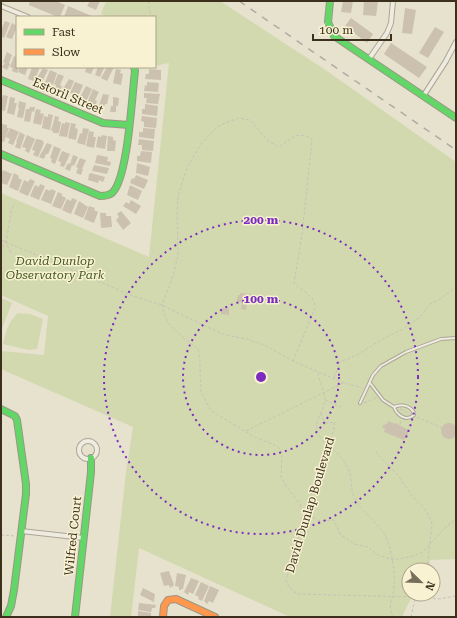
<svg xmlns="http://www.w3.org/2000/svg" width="457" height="618" font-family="'Roboto Serif',serif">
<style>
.green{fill:#d2d9af}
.building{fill:#cbc1ae}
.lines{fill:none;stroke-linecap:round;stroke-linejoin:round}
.lane-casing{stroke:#aca696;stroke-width:4}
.street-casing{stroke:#aca696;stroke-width:6}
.fast-casing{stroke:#9b9686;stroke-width:8}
.slow-casing{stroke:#9b9686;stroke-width:8}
.path{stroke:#c7c3b6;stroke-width:1;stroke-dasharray:3 2;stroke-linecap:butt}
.lane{stroke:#eeebe0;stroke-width:2}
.street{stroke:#eeebe0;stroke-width:4}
.fast{stroke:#63d668;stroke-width:6}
.slow{stroke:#ff974d;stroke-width:6}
.rail{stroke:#aeaba0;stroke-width:1.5;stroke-dasharray:7 7;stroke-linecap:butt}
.ring{fill:none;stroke:#7b2cbf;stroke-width:2;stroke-dasharray:2 4}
.labels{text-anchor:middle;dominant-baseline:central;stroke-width:3;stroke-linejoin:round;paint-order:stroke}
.street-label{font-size:12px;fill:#3c301d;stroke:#f8f2d3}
.park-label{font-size:12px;font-style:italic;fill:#455a22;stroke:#f8f2d3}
.centre{fill:#7b2cbf;stroke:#f8f2d3;stroke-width:2}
.ring-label{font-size:12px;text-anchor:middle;font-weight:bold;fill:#7b2cbf;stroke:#f8f2d3;stroke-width:3;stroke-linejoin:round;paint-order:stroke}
</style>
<rect width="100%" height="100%" fill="#e6e2ce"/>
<path class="green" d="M106,1h114l104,68 132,93v397l-26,1 -1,10h-20v24h4l-11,23h-112l-151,-69 -8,69h-21l16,-145 7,-45 -132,-58v-18l43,4 4,-39 -47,-21v-102l148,64 20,-194 -14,3v-49h-48l-6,-3z
M1,298l11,5 -11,28z
M18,313l12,1 13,5 -6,30 -8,1 -26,-6c3,-12 5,-22 15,-31z"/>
<path class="building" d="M30,1h26l9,4 -5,12h-2l-29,-12z
M90,1h10l-4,9 -9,-4z
M343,1h10l-2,12 -10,-1z
M364,1h14l-2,15 -13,-1z
M68,6l26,11h-30z
M405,8l11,2 -4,24 -10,-1z
M351,18l22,16 -6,9 -22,-17z
M5,21l5,2 -6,15 -3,-2v-6z
M12,23l5,3 -5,13 -6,-2z
M435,27l9,5 -16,26 -9,-5z
M391,43l36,24 -8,11 -35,-24z
M7,52l5,3 -3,8 1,1 -3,6 -5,-3 3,-4 -2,-1z
M14,56l3,1v10h2l-2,6 -5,-2 1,-3 -3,-1z
M20,67h8l-3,8 -7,-3z
M32,67h8l-6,14 -6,-2z
M87,67h7l-3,7 -6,-2z
M98,67l6,1 -4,9 -5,-2z
M108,67h6l-7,14 -6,-3 5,-9h1z
M43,68l5,2 -7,14 -6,-3z
M116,69l5,1 -1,3 3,1 -2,11 -8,-2z
M149,69l12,1v10l-16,-1 1,-5h3z
M50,70l7,3 -4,12 -4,-2 -1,3 -4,-1z
M58,74l6,2 -4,9 2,1 -2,7 -6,-3 2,-5 -2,-1z
M69,79l5,2 -6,14 -7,-3z
M75,82l8,3 -6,14 -4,-2 1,-3 -4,-1z
M147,82l12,1 -1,9 -14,-1 1,-6 2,1z
M86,86l6,3 -6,13 -7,-3z
M93,89l6,3 -4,8 2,1 -2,6 -8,-4z
M144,93l16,1 -2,10 -12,-1 1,-5h-3z
M103,94l6,1 -2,9h-2l-2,6 -5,-2z
M3,95l5,1 -3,15 -4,-1v-12h1z
M10,97l5,1 -1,5h3l-3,12 -7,-2z
M113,97l6,1 -1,8h-2v6h-6l1,-6h2z
M19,101l7,2 -3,15 -6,-1 2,-9 -1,-1z
M145,104l13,2 -1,10 -15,-2v-5h3z
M30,107h5l-1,5 -2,-1 -2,11 -6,-1 2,-12h3z
M36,109l5,1 -1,3 4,1 -3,11 -8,-2z
M48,114l5,1 -3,15 -8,-2 2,-12 4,1z
M55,116l4,1 -1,4 3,1 -2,11h-6v-2h-2z
M142,116l15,2 -1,10 -12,-1v-5l-3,-1z
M65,122l5,1 -3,14 -8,-1 3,-13 3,1z
M71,123l5,1 -1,4 3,1 -2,11 -8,-2z
M2,124l5,1v3h2l-5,14 -3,-1z
M10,128l9,4 -6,13 -5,-2 2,-4 -4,-2z
M83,128l6,1 -4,16 -8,-2 3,-10 2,1z
M143,128l12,1 -1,10 -15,-2v-5h4z
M89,131l5,1 -1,5h3l-2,11 -8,-2z
M20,132l5,3 -5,14 -5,-2 2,-5h-1z
M27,135l8,4 -6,14 -4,-2 1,-3 -4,-1z
M102,135l5,1 -2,13 -9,-2 2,-11 3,1z
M108,136l5,1v3l3,1 -1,10h-8z
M36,139l6,1 2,3 -6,14 -5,-2 2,-4 -3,-1z
M139,139l15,2 -1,10 -11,-1v-5h-4z
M47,143l5,2 -4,9h-2l-2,5 -5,-2z
M54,146l7,3 -6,15 -4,-2 1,-3 -2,-1z
M62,151l8,3 -6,13 -4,-1 1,-4 -3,-1z
M141,151l11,1 -1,11 -14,-2v-5h3z
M73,155l5,2 -4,9 -2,-1 -2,6 -5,-2 3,-6 2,1z
M97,155l11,2 -1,4 4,1 -1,4 -15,-3z
M80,158l6,2 -4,9h1l-2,6 -5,-2 2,-5 -2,-1z
M137,163l13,4 -2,9 -12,-3z
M94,165l15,3 -2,6 -15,-3z
M3,170l9,4 -5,11 -6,-2v-8z
M14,173l5,3 -1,2 4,2 -4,11 -9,-4z
M91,173l14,4 -2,5 -4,-2 -1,3 -10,-3 1,-6z
M136,175l12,5 -4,9 -14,-6 2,-5 2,1z
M30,179l5,2 -7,15 -9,-4 5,-12 4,2z
M40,184l5,2 -6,14 -9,-4 5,-11 4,2z
M130,185l12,6 -4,9 -11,-5z
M46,189l4,2 1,-2 5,2 -5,13 -10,-4z
M58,192l4,2v2l4,2 -5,11 -9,-3z
M72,198l5,2 -6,14 -9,-4 5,-11 4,2z
M131,200l10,6 -5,8 -13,-8 3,-4 3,2z
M79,201l9,6 -5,11 -9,-4z
M89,206l6,2 -1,2 4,2 -4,11 -10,-4z
M121,211l10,12 -8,7 -7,-10 3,-3 -2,-3z
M100,213h6v3h5l1,11 -11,1z
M240,293l11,1 -1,9h-3l-1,7 -5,-1 1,-6 -5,-2 1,-6h2z
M221,308l8,1v6l-8,-1z
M388,421l7,3 1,-1 12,7v7l-3,1 -1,2 -20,-8 1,-3 -3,-2 1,-2 4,-1z
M441 431a8 8 0 1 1 16 0a8 8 0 1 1-16 0Z
M169,571l5,14 -4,3 -1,-3 -5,1 -4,-13z
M177,573l9,2 -3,14h-2v1h-2v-3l-4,-1z
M191,578l8,3 -6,13 -4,-2 -1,3 -4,-3z
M201,582l8,4 -7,15 -4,-2 1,-2 -4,-2z
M210,586l9,4 -6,13 -4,-2 -2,3 -3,-3z
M143,588l12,6 -1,8 -14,-7z
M139,603l17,2 -1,3h-3l-1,4 -13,-2z
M138,611l13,2v4h-13z"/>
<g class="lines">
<defs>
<path id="lane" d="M370,383l13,17 11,7c3,8 12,15 20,8l-1,-4c-5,-6 -12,-7 -19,-4
M360,403l13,-28 8,-9 25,-14 35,-13 15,-1"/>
<path id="street" d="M1,6l27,11
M369,59l18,-26 4,-10 2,-22
M424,95l22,-34 10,-19
M79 450a9 9 0 1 1 18 0a9 9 0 1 1-18 0Z
M21,531l63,7"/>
<path id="fast" d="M330,1l-2,21 6,14 122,82
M1,80l102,43 26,2
M1,154l99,42c4,0 8,0 12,-3 16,-14 20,-98 23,-122l-1,-4
M1,409l14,7 2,4 9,64v10l-12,96 -3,16 -5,11
M75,617l16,-145v-14"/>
<path id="slow" d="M163,617l1,-11 4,-6 8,-1 39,18"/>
</defs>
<use href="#lane" class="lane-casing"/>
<use href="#street" class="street-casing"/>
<use href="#fast" class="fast-casing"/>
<use href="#slow" class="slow-casing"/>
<path class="path" d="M149,1v7l2,9
M1,240l132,56 29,9 45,22 19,8 21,4 17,6 29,16 51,22 18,5
M5,241l6,12
M1,252l6,-15 4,-25 3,-9
M293,361l22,-53c0,-14 -13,-16 -21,-25l8,-48 10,-96c-16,-9 -20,0 -33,8l-11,-6 -18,-21 -11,-2 -14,5 -9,5 -15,16 -14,24 -9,28 -1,17 1,42 -5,21 -11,29 2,9 5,10 16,15 13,10 2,10v11l1,21 9,19 44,27 23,9 4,4 1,5 -1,22 5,9 13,17 6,11 15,7 14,-1 6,14 14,10 14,3 10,8 15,5 21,-4 9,-4 22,-24 11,-9
M318,373c1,8 6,17 7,26 0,14 -12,19 -7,34 3,9 13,13 19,20 3,3 7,7 9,12 8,10 3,23 9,34 10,17 29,27 34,46 4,14 6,29 5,43 -1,12 -7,16 -1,29
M334,378l6,-16 17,-7 29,-18 17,-8 17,-12 10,-13 7,-3 19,-14
M325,400l16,7
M364,403l12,-5
M400,409l10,5
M321,413l2,6 4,4 8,-1 -5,25 -13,29 -29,98 -2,6 3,7 4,4 5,3 118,3 22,2 18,-3
M417,417l25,11
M400,424l1,-3
M246,431l97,-48
M376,451c5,9 12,14 19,21 7,8 12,18 19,26 8,9 15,14 18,26l-5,46
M1,535l14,1
M411,617l2,-10 4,-13"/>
<use href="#lane" class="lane"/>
<use href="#street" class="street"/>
<use href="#fast" class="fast"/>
<use href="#slow" class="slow"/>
<path class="rail" d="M239,1l217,149"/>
</g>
<g class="ring">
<circle cx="261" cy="377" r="78"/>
<circle cx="261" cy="377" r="157"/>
</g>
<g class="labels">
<g class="street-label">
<text transform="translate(68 96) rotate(23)">Estoril Street</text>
<text transform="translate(310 505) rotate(-73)">David Dunlap Boulevard</text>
<text transform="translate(73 536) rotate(-84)">Wilfred Court</text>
</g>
<g class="park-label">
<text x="55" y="261">David Dunlop<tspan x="55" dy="14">Observatory Park</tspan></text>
</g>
</g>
<circle cx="261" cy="377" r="6" class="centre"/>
<g class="ring-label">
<text x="261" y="224">200 m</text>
<text x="261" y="303">100 m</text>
</g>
<rect width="457" height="618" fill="none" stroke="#3c301d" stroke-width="4"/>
<rect x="16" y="16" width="140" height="52" fill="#f8f2d3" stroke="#ada48a"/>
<rect x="24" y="29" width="20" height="6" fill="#63d668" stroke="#ada48a"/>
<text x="52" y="36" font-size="12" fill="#3c301d">Fast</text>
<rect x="24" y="49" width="20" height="6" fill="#ff974d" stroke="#ada48a"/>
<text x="52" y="56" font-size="12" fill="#3c301d">Slow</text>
<g transform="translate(421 582) rotate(113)"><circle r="19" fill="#f8f2d3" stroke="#ada48a"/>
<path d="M0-3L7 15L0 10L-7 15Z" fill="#786e5b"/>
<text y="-6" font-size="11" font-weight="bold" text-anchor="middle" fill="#3c301d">N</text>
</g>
<path d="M313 34v6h78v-6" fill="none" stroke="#3c301d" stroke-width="2"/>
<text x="319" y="34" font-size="12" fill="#3c301d" stroke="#f8f2d3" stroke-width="3" paint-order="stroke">100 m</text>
</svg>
